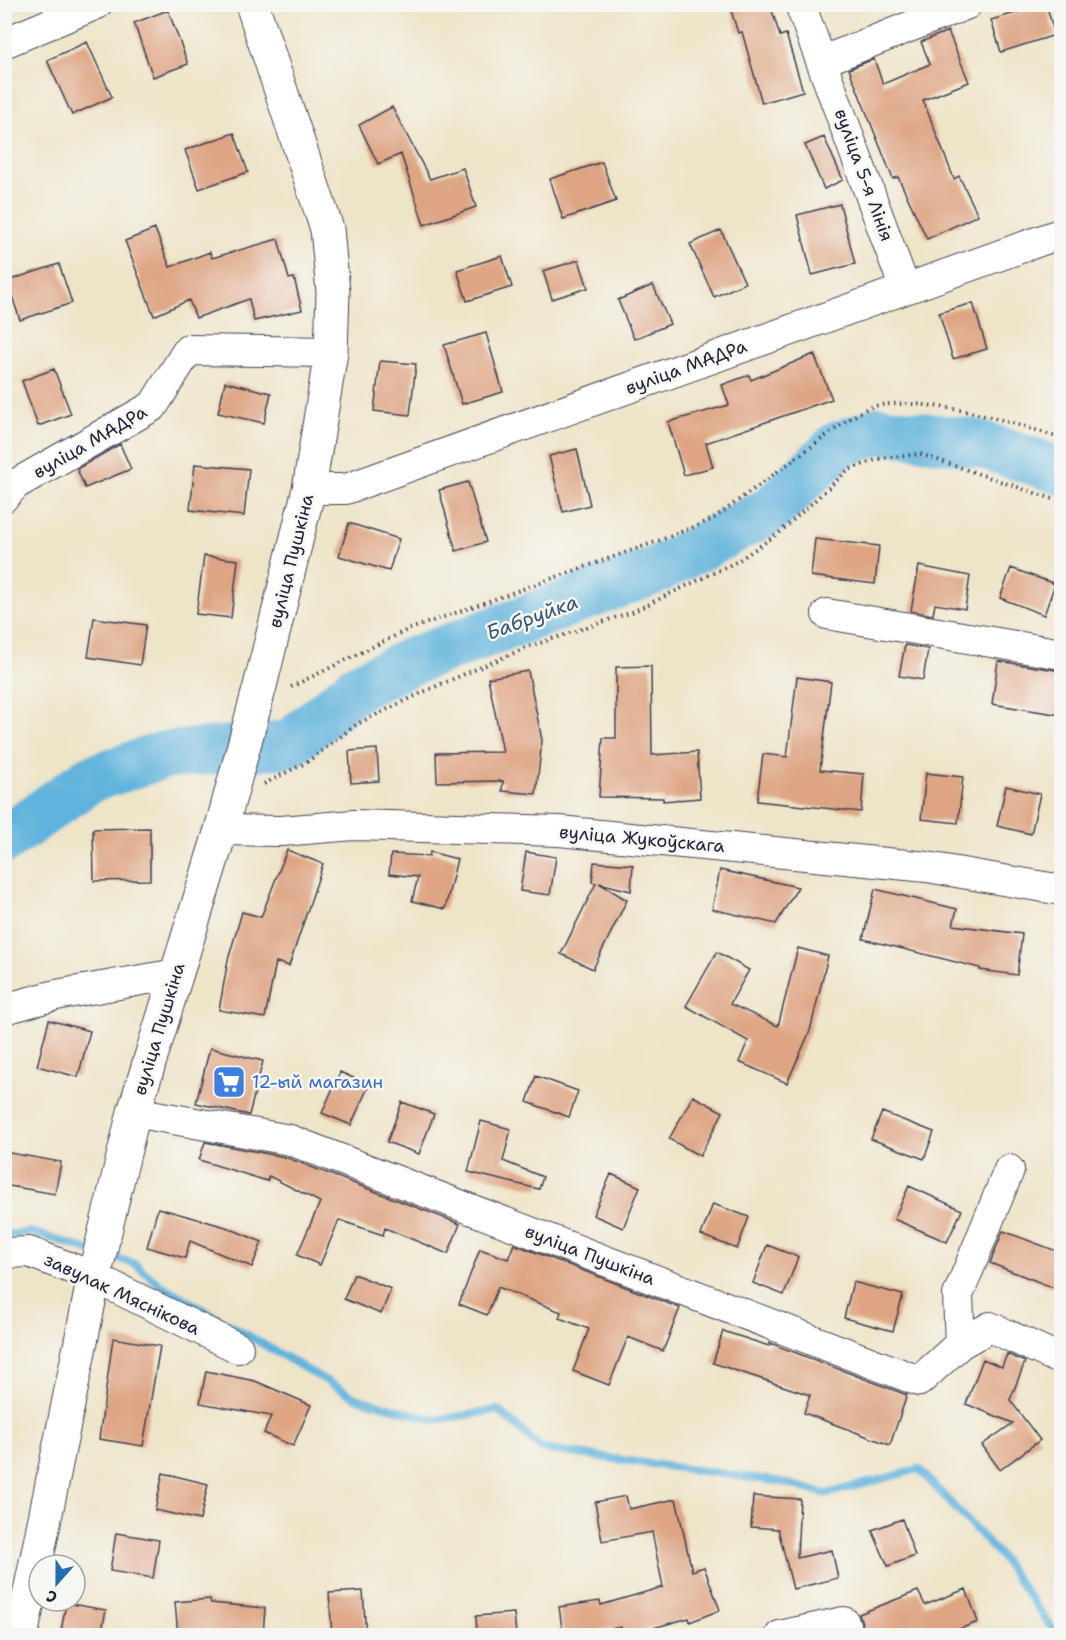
<svg xmlns="http://www.w3.org/2000/svg" width="1066" height="1640" font-family="'Shantell Sans',sans-serif">
<style>
.lines{fill:none;stroke-linecap:round;stroke-linejoin:round}
.stream{stroke:#60b3dc;stroke-width:8}
.river{stroke:#60b3dc;stroke-width:48}
.building{fill:#dea584}
.street-casing{stroke:#413f50;stroke-width:32}
.secondary-casing{stroke:#413f50;stroke-width:35}
.path{stroke:#413f50;stroke-width:4;stroke-dasharray:1.5 4.5;stroke-linecap:butt}
.street{stroke:#fff;stroke-width:30}
.secondary{stroke:#fff;stroke-width:33}
.labels{text-anchor:middle;dominant-baseline:central;stroke-width:5;stroke-linejoin:round;paint-order:stroke}
.street-label{font-size:18px;fill:#22223b;stroke:#f6f6f2}
.shop-label{font-size:18px;fill:#366cbe;stroke:#f6f6f2;text-anchor:start}
.water-label{font-size:20px;font-style:italic;fill:#385573;stroke:#f6f6f2}
</style>
<rect width="100%" height="100%" fill="#f6f6f2"/>
<filter id="ink" filterUnits="userSpaceOnUse"><feTurbulence type="fractalNoise" baseFrequency=".0167" numOctaves="2"/><feDisplacementMap in="SourceGraphic" scale="12" xChannelSelector="R" yChannelSelector="G"/><feConvolveMatrix kernelMatrix="1 2 1 2 8 2 1 2 1" color-interpolation-filters="sRGB"/></filter>
<filter id="wash" filterUnits="userSpaceOnUse"><feTurbulence type="fractalNoise" baseFrequency=".008" numOctaves="4" result="noise"/><feDisplacementMap in="SourceGraphic" scale="24" xChannelSelector="R" yChannelSelector="G"/><feGaussianBlur stdDeviation="1.35" result="paint"/><feColorMatrix in="noise" values="0 0 0 0 0 0 0 0 0 0 0 0 0 0 0 0 0 1.4 0 .05"/><feComposite in="paint" operator="in"/></filter>
<g filter="url(#wash)">
<rect width="100%" height="100%" fill="#eee4c8"/>
<g class="lines">
<path class="stream" d="M4,1235l28,-3 60,19
M105,1254l30,10 24,20 197,114 79,22 63,-10 44,39 240,33 44,12 93,-25 81,87 58,80"/>
<path class="river" d="M4,840l86,-61 74,-24 125,-11 68,-57 55,-26 245,-91 114,-60 67,-65 42,-15 100,14 82,27"/>
</g>
<g id="blocks">
<path class="building" d="M729,4h41l10,32 6,-2 17,57 -41,12 -20,-71 -4,1z
M1046,4l9,31 -54,17 -10,-32z
M168,10l20,54 -35,13 -19,-54z
M948,31l21,51 -46,18 31,79 5,-3 19,39 -51,24 -29,-62 -5,2 -44,-110 25,-10 9,25 47,-20 -9,-22z
M87,42l25,55 -40,18 -25,-55z
M392,107l38,72 33,-11 13,39 -52,18 -23,-71 -23,10 -19,-39z
M234,133l14,39 -49,17 -14,-39z
M824,137l19,43 -19,9 -19,-44z
M602,162l14,39 -53,18 -13,-40z
M840,204l15,60 -43,11 -15,-60z
M155,229l15,38 40,-15 2,6 66,-19 11,40 5,-1 8,32 -48,11 -5,-22 -53,19 -7,-18 -35,16 -29,-75z
M721,230l24,53 -31,14 -24,-53z
M502,256l10,31 -45,14 -10,-31z
M579,260l9,28 -36,11 -9,-28z
M59,264l13,39 -52,17 -13,-39z
M653,285l17,39 -36,15 -16,-39z
M973,303l14,46 -34,10 -14,-46z
M486,333l17,59 -41,12 -18,-59z
M814,354l18,45 -126,44 7,24 -29,8 -16,-53 61,-17 -7,-20 27,-10 2,5z
M380,361l36,3 -6,51 -36,-4z
M54,369l17,45 -33,12 -16,-45z
M225,382l46,11 -7,30 -46,-10z
M120,444l11,25 -46,19 -8,-19z
M577,449l13,56 -27,7 -14,-56z
M195,464l54,5 -5,47 -54,-6z
M468,482l18,60 -30,9 -17,-61z
M349,523l50,16 -10,32 -50,-15z
M815,539l64,7 -4,38 -64,-8z
M204,556l34,4 -7,58 -35,-4z
M919,566l51,10 -5,33 -30,-5 -2,11 -22,-4z
M1011,568l44,16 -11,31 -44,-17z
M94,618l52,7 -6,40 -52,-8z
M905,645l23,4 -5,31 -24,-4z
M998,661l64,10v44l-70,-11z
M651,666l1,89 45,-3 3,46 -37,3v-3l-64,-1 4,-59h13v-71z
M528,671l14,69 -6,54 -34,-3 1,-10 -66,1 -1,-29 67,-1 -15,-74z
M797,677l34,5 -11,88 44,4 -3,38 -104,-11 6,-47 24,3z
M377,749l2,32 -28,2 -2,-32z
M926,773l37,4 -5,46 -37,-4z
M1006,786l34,8 -9,40 -34,-8z
M150,828v52l-56,1 -1,-52z
M287,850l36,14 -34,102 -13,-4 -11,56 -46,-8 9,-50 14,-48 19,5z
M430,852l27,7 -12,50 -33,-8 6,-24 -29,-3 2,-20 38,2z
M526,852l30,5 -6,38 -30,-4z
M594,862l39,3 -2,26 -32,-8 28,17 -34,69 -32,-15 35,-71 -4,-1z
M720,870l78,17 -22,37 -64,-15z
M875,889l82,20 -4,16 69,9 -5,41 -37,-5v-2l-117,-29z
M798,948l30,8 -18,75 -23,52 -48,-21 9,-21 -62,-35 31,-54 32,18 -19,34 48,22z
M49,1020l41,11 -12,46 -41,-11z
M210,1048l53,13 -14,54 -53,-12z
M340,1072l29,13 -18,40 -29,-12z
M536,1076l42,15 -9,26 -42,-15z
M693,1096l30,16 -23,44 -31,-17z
M402,1102l32,12 -15,40 -32,-12z
M882,1112l52,20 -10,27 -53,-20z
M481,1121l30,8 -8,32 40,16 -4,12 -71,-17z
M205,1142l80,15 175,67 -12,30 -63,-26 -2,7 -44,-15 -19,45 -23,-10 23,-53 -51,-26 -2,5 -68,-21z
M4,1152l57,10 -6,32 -51,-9z
M611,1174l29,13 -17,41 -30,-13z
M909,1186l53,24 -15,32 -53,-23z
M713,1204l36,13 -12,32 -36,-14z
M158,1208l68,19 36,15 -10,25 -62,-26 -5,17 -38,-11z
M1003,1231l59,22v38l-72,-28z
M514,1244l166,64 -17,43 -35,-14 -19,48 -36,-14 16,-42 -30,-11 2,-6 -63,-25 -11,28 -28,-11 21,-55 28,10z
M767,1245l31,12 -14,38 -31,-12z
M354,1274l37,15 -10,25 -37,-15z
M853,1282l50,13 -10,36 -49,-13z
M723,1331l46,15 1,-3 137,52 -17,50 -86,-32 6,-18 -97,-32z
M113,1338l47,8 -17,100 -44,-7z
M1007,1354l18,8 -15,38 30,40 -40,30 -18,-25 31,-22 -47,-19 17,-45 19,8z
M206,1371l49,10 56,24 -18,41 -29,-13 7,-17 -71,-13z
M163,1473l45,11 -8,36 -45,-10z
M626,1496l3,13 47,-10 16,72 12,-4 16,43 -30,12 -1,-4 -61,17h-5l-2,-8 -58,8 -4,-28 41,-6 1,4 62,-18 -11,-55 -50,9 -7,-39z
M753,1496l47,3 -3,59 35,-8 6,28 -45,11 -15,-60 -27,-2z
M902,1519l13,37 -27,10 -16,-36z
M116,1533l43,7 -6,38 -43,-7z
M966,1589l12,33 -35,13h-77l-7,-21 59,-23 7,14z
M363,1591l3,44h-34l-3,-42z
M210,1599l1,4 54,5 -2,27h-85l-3,-33z
M66,1603l40,7 -5,25 -40,-4z
M514,1613l2,22h-39l-1,-19z"/>
</g>
</g>
<g filter="url(#ink)">
<use href="#blocks" fill-opacity="0" stroke="#413f50" stroke-width="1.5"/>
<g class="lines">
<defs>
<path id="street" d="M800,4l105,285
M4,43l93,-39
M823,61l144,-57
M309,489h37l716,-256
M4,497l12,-13 137,-78 35,-56 143,2
M827,614l235,40
M221,830l60,1 73,-6 205,6 368,36 135,23
M4,1009l52,-14 120,-21
M134,1112l156,28 629,241 41,-37 30,-17 72,33
M4,1253l25,-1 65,25 144,71
M960,1344l-2,-49 51,-125
M780,1636l64,-14 5,14"/>
<path id="secondary" d="M21,1636l73,-359 40,-165 87,-282 39,-144 49,-197 22,-137 2,-60 -6,-63 -75,-225"/>
</defs>
<use href="#street" class="street-casing"/>
<use href="#secondary" class="secondary-casing"/>
<path class="path" d="M291,687l116,-57 254,-90 52,-21 136,-100c7,-4 17,-11 25,-13 53,-10 137,15 188,33
M264,784l43,-22 50,-38 75,-36 96,-41 104,-35 104,-50 43,-29 69,-63 33,-12 39,-4 142,48"/>
<use href="#street" class="street"/>
<use href="#secondary" class="secondary"/>
</g>
</g>
<defs>
<symbol id="supermarket-square" viewBox="-11 -11 22 22"><rect x="-9" y="-9" width="18" height="18" rx="4" fill="#3f7fe0" stroke="#f6f6f2"/><path d="M-6-5.5h2.5l.6 2H6L4.5 2H-2.5L-4.4-4H-6ZM-1.5 3.2a1.3 1.3 0 1 0 .1 0ZM3 3.2a1.3 1.3 0 1 0 .1 0Z" fill="#fff"/></symbol>
</defs>
<g fill-rule="evenodd">
<use href="#supermarket-square" x="210" y="1063" width="38" height="38"/>
</g>
<g class="labels">
<g class="street-label">
<text transform="translate(864 175) rotate(70)">вуліца 5-я Лінія</text>
<text transform="translate(686 367) rotate(-20)">вуліца МАДРа</text>
<text transform="translate(90 442) rotate(-30)">вуліца МАДРа</text>
<text transform="translate(291 561) rotate(-76)">вуліца Пушкіна</text>
<text transform="translate(642 839) rotate(5)">вуліца Жукоўскага</text>
<text transform="translate(159 1029) rotate(-73)">вуліца Пушкіна</text>
<text transform="translate(590 1255) rotate(21)">вуліца Пушкіна</text>
<text transform="translate(122 1294) rotate(25)">завулак Мяснікова</text>
</g>
<g class="shop-label">
<text x="252" y="1082">12-ый магазин</text>
</g>
<g class="water-label">
<text transform="translate(532 617) rotate(-20)">Бабруйка</text>
</g>
</g>
<rect width="1066" height="1640" fill="none" stroke="#f6f6f2" stroke-width="24"/>
<g transform="translate(57 1583) rotate(201)"><circle r="28" fill="#f6f6f2" stroke="#a1a1a9" stroke-width="1.5"/>
<path d="M0-4.5L10 22L0 15L-10 22Z" fill="#1f6fb2"/>
<text y="-9" font-size="16" font-weight="bold" text-anchor="middle" fill="#22223b">С</text>
</g>
</svg>
